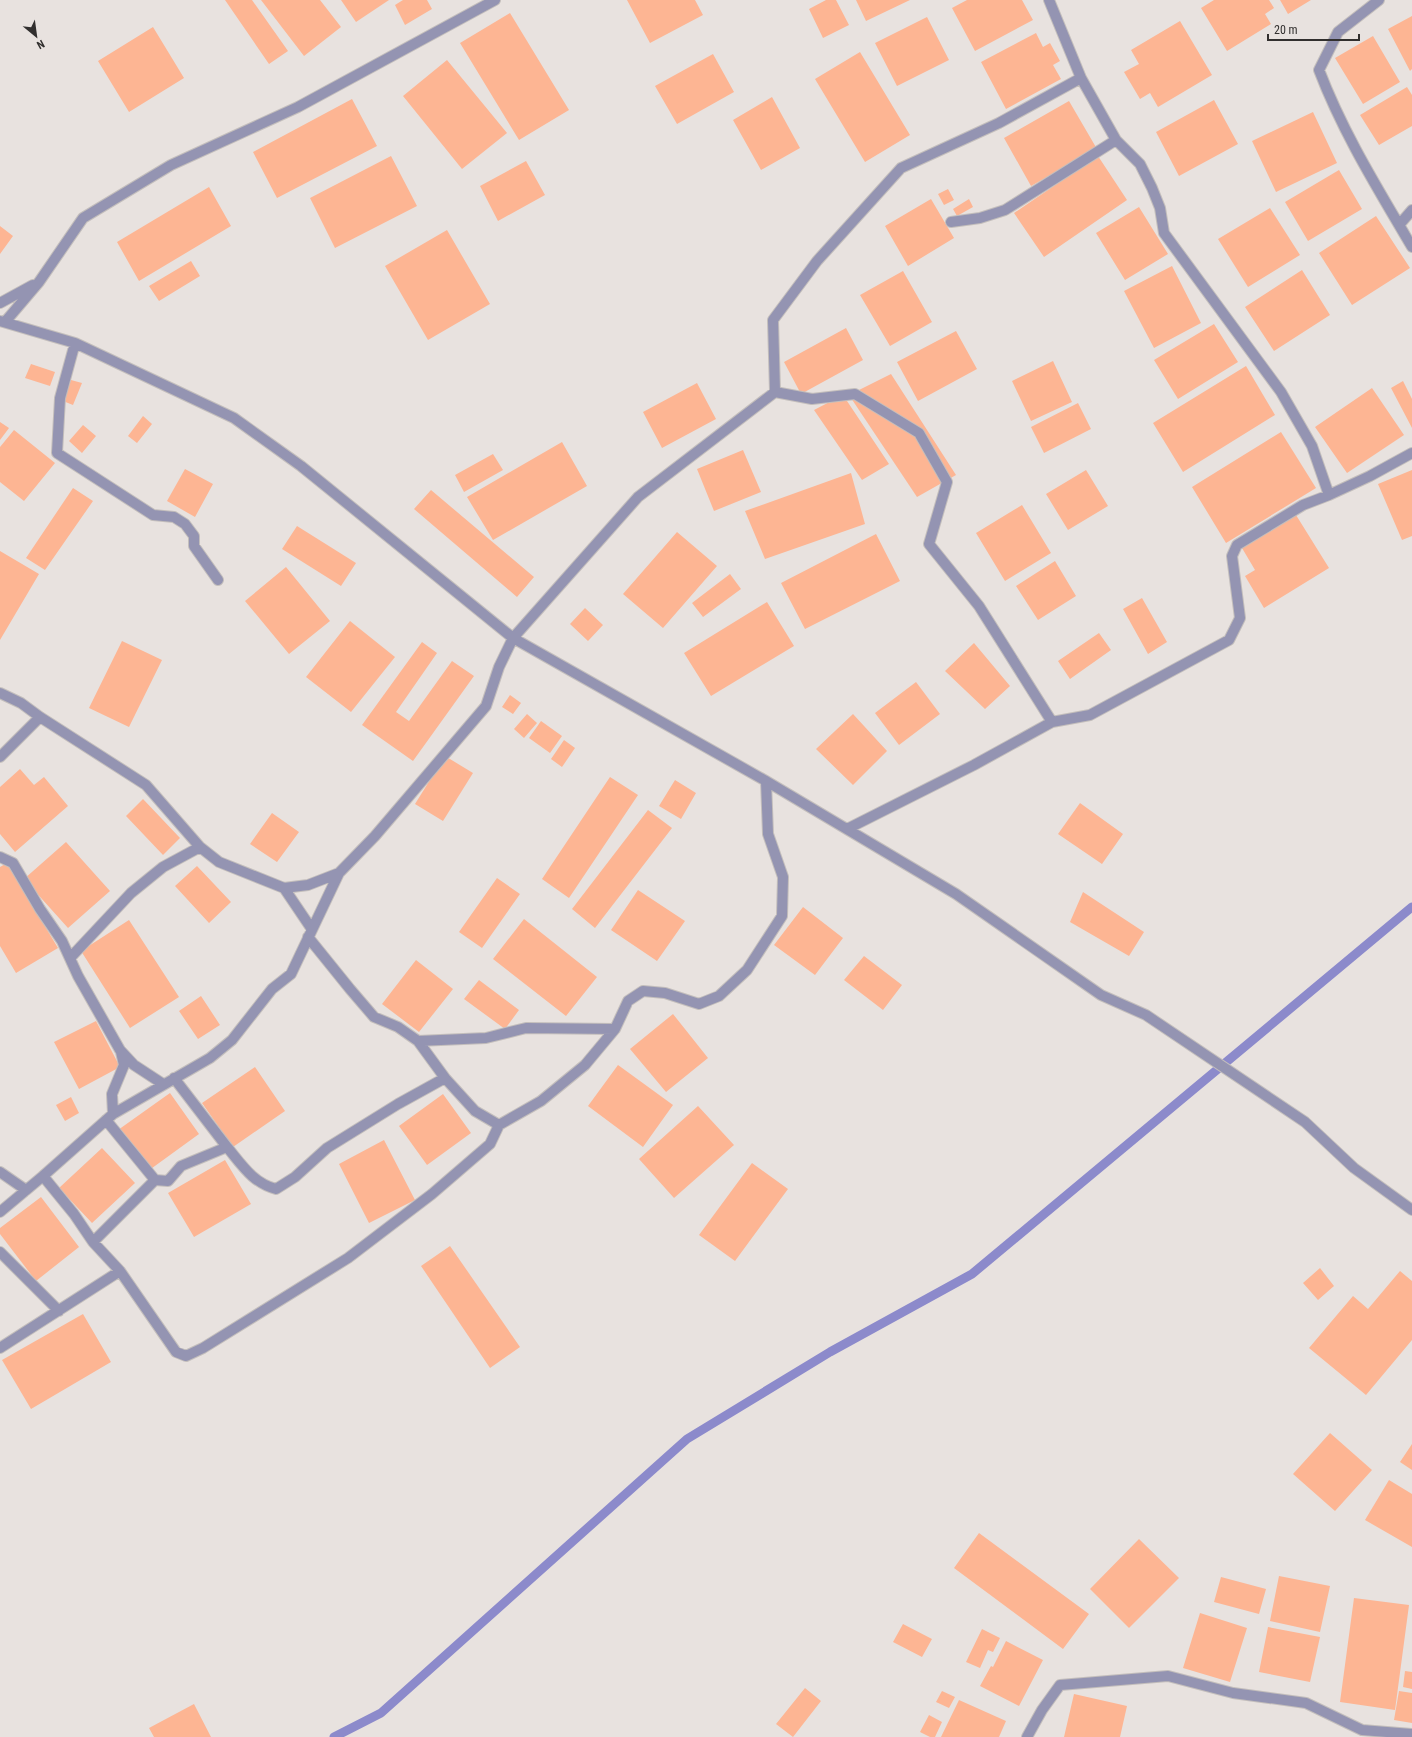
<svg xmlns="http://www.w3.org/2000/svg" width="1412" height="1737" font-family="'Roboto Condensed',sans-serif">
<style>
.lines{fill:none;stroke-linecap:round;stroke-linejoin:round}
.stream{stroke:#8c8acb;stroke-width:9}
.building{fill:#fdb593}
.minor-casing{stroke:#c3bebc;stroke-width:12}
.minor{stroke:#9494b2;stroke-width:10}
</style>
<rect width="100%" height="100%" fill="#e8e2df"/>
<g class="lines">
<path class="stream" d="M334,1737l47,-24 306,-274 143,-87 142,-78 440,-367"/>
</g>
<path class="building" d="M225,0h27l36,51 -19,13z
M261,0h59l21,27 -37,29z
M341,0h48l-33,22z
M403,0h24l5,9 -27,16 -10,-20z
M627,0h68l8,15 -53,28z
M826,0h10l13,25 -26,13 -14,-29z
M856,0h54l-44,21z
M967,0h55l11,20 -58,31 -23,-43z
M1214,0h55l5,8 -9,6 6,10 -44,27 -26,-43z
M1280,0h31l-23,14z
M510,13l59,97 -50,30 -59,-97z
M1412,16v53l-2,2 -22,-42z
M927,17l22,43 -52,26 -22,-43z
M1180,21l32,54 -54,32 -8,-14 -10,6 -16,-27 15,-8 -8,-14z
M153,27l31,51 -55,34 -31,-51z
M1036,33l7,14 7,-4 10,18 -7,4 8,14 -55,30 -25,-47z
M1373,36l27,46 -37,22 -28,-46z
M860,52l50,83 -45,27 -50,-83z
M713,54l21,38 -57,32 -22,-38z
M447,60l60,73 -45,36 -59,-73z
M1407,87l5,8v31l-33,19 -19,-30z
M772,97l28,51 -39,22 -28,-50z
M352,99l25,47 -100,52 -24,-46z
M1214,100l24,44 -59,32 -23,-44z
M1069,101l28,48 -66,37 -27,-48z
M1313,112l24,51 -61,29 -24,-51z
M391,156l26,50 -82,42 -25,-50z
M1098,156l29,44 -83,57 -30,-44z
M526,161l19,34 -47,26 -18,-35z
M1339,170l23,39 -54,32 -23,-39z
M209,187l22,39 -92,55 -22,-39z
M948,189l6,11 -10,5 -6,-11z
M931,199l23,39 -46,28 -23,-40z
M969,199l4,8 -16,9 -4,-7z
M1139,207l29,47 -43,26 -29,-47z
M1270,208l30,47 -52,32 -30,-48z
M1376,216l34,52 -58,37 -33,-52z
M0,226l13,10 -13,18z
M447,230l43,74 -62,36 -43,-74z
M191,261l9,15 -41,25 -10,-15z
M1172,266l29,57 -47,25 -30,-57z
M1302,270l28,45 -56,36 -29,-44z
M903,271l29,51 -42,24 -30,-51z
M1214,324l24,38 -60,37 -24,-39z
M846,328l17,32 -62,34 -17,-32z
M956,331l21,38 -59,32 -21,-39z
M1053,361l19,41 -41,19 -19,-40z
M31,364l24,8 -5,14 -25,-8z
M1246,366l29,49 -92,57 -30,-49z
M891,374l65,101 -39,22 -68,-102z
M71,380l11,3 -9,22 -10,-4z
M1403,381l9,18v29l-21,-40z
M697,383l19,36 -54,29 -19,-36z
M1372,388l32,47 -57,38 -32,-46z
M843,395l46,69 -27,16 -48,-70z
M1078,403l13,26 -47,24 -13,-26z
M143,416l9,8 -15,19 -9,-7z
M0,422l9,6 -9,12z
M83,425l13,11 -14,17 -13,-12z
M14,430l41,33 -31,38 -24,-19v-35z
M1281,432l35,56 -90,55 -34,-56z
M562,442l25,44 -94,54 -26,-43z
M743,450l18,42 -47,19 -17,-42z
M493,454l10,16 -39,22 -9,-17z
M185,469l28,15 -18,33 -28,-16z
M1086,470l22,36 -40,24 -22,-36z
M1412,470v66l-10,4 -24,-56z
M851,473l14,51 -100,35 -20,-48z
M73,488l20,13 -48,69 -19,-12z
M431,490l103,87 -17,20 -103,-88z
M1022,505l29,48 -46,28 -29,-48z
M1296,515l33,53 -65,40 -19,-32 10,-6 -13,-22z
M297,526l59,37 -15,23 -59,-37z
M677,532l40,34 -54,62 -40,-34z
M876,534l24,47 -95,48 -24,-46z
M0,551l39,23 -39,66z
M1055,561l21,35 -38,24 -22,-34z
M286,567l44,54 -41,33 -44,-53z
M730,574l11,15 -38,28 -11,-14z
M1142,598l25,44 -19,12 -25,-45z
M767,602l27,44 -83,50 -27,-43z
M585,608l18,17 -15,16 -18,-17z
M350,621l45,36 -44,55 -45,-35z
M1099,633l12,17 -41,29 -12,-18z
M122,641l40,19 -33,67 -40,-19z
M422,642l15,11 -41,59 13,9 43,-60 22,15 -61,85 -51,-36z
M974,643l36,43 -25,23 -40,-38z
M916,682l24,32 -41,31 -24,-32z
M510,695l11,8 -8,11 -11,-7z
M527,714l10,9 -13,15 -10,-9z
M853,714l34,37 -34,34 -37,-36z
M541,721l21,15 -12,17 -21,-15z
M564,740l11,8 -13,19 -11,-8z
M445,756l28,17 -30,48 -28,-17z
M20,769l14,16 10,-8 24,29 -53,46 -15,-18v-47z
M610,777l28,18 -69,103 -27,-19z
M675,780l21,13 -15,26 -22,-13z
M143,799l37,39 -17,17 -37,-39z
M1080,803l43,31 -21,30 -44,-30z
M648,810l24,18 -77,100 -23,-19z
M272,813l27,19 -22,30 -27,-18z
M66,842l44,49 -42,37 -44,-49z
M7,863l51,85 -42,25 -16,-27v-79z
M197,866l34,36 -22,21 -34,-37z
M497,878l23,16 -38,54 -23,-16z
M638,890l47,31 -28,40 -46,-31z
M1083,892l61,40 -15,24 -59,-34z
M803,907l40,31 -28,37 -41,-30z
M524,919l73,58 -31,39 -73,-57z
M129,920l50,77 -49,31 -49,-77z
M864,956l38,29 -19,25 -39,-30z
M416,960l37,29 -34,43 -37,-28z
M479,980l40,30 -14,19 -41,-30z
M201,996l19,29 -22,14 -19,-28z
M673,1014l35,44 -42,34 -36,-43z
M96,1021l24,46 -41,22 -25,-47z
M618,1065l55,40 -30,42 -55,-41z
M255,1067l30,44 -52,36 -31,-44z
M170,1093l29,41 -51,37 -30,-41z
M443,1094l28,39 -44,32 -28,-39z
M71,1097l8,16 -14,8 -9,-16z
M698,1106l36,39 -60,53 -35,-39z
M384,1140l31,60 -46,23 -30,-59z
M102,1148l33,35 -43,40 -33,-35z
M225,1160l26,44 -57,33 -26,-44z
M752,1163l36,26 -53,72 -36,-26z
M41,1197l38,50 -43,34 -36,-47v-6z
M450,1246l70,101 -30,21 -69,-102z
M1320,1268l14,18 -16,14 -15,-17z
M1400,1271l12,10v59l-46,55 -57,-47 44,-52 15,13z
M83,1314l28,48 -80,47 -29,-49z
M1330,1433l42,37 -37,41 -42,-37z
M1412,1444v26l-12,-8z
M1389,1480l23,14v53l-47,-27z
M979,1533l110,81 -26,35 -109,-81z
M1139,1539l40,39 -50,50 -39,-39z
M1279,1576l51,10 -10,46 -50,-11z
M1221,1577l45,12 -7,25 -45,-12z
M1354,1598l55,7 -14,105 -55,-8z
M1200,1613l47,15 -17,54 -47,-14z
M903,1624l29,15 -10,18 -29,-15z
M1268,1627l52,10 -10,45 -51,-10z
M982,1629l18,9 -7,14 -5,-2 -8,18 -14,-6z
M1006,1641l37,19 -24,46 -39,-20 11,-20 2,1z
M1405,1671l7,1v17l-9,-2z
M805,1688l16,13 -28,36 -17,-13z
M942,1691l13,6 -6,11 -13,-6z
M1399,1691l13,2v30l-18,-3z
M1074,1694l53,12 -7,31h-56z
M959,1700l47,21 -7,16h-58z
M194,1704l17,33h-57l-5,-9z
M929,1715l13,7 -7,15h-5l-10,-5z"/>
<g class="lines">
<defs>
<path id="minor" d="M1049,0l32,78 35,62 24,24 12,24 8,20 4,25 117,159 31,54 17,49
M1379,0l-41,32 -19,38c24,63 59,119 93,177
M951,222l29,-4 25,-8 111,-70
M1399,225l13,-15
M0,303l33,-18
M0,321l75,22 159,75 67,48 212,172 253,143 190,113 145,101 45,20 159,107 49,46 58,42
M5,322l34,-40 44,-64 88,-53 127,-58 197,-107
M75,343l-15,55 -3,55 96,62 21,2 11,7 9,12v10l24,34
M775,392l37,7 43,-5 64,39 28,49 -18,62 50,62 73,116
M0,693l21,10 19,14 106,68 54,62 19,15 65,26 24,-3 31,-12
M0,757l40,-40
M847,829l127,-64 78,-43 38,-7 139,-75 11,-22 -8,-62 5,-11 66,-40 26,-10 41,-19 42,-23
M0,857l13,6 27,46 22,32 16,35 42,74 14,15 29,19
M284,888l27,40
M308,937l42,52 24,28 24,10 20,14 27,37 30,33 24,14
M71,957l60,-64 32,-26 37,-20
M418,1041l68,-3 40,-10 89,1
M174,1078l53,69
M113,1114l-1,-20 12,-29 -3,-13
M106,1120l49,60
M0,1172l26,18
M43,1176l31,38 19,28 27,29 56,81 10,4 17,-8 145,-90 84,-64 58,-50 9,-19 42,-24 44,-36 30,-36 13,-28 15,-10 22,2 34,11 20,-8 28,-26 35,-54 1,-39 -15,-43 -2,-53
M0,1212l43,-36 70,-62 97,-56 22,-18 40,-51 19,-15 48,-101 36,-37 111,-130 13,-39 14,-29 125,-141 137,-105 -2,-72 44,-59 84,-93 98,-45 82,-45
M93,1242l62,-62 13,1 13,-15 46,-19c15,18 26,36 49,42l19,-12 32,-29 71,-44 47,-26
M0,1252l59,59
M0,1348l120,-77
M1027,1737l15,-27 18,-25 108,-9 65,17 73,10 56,27 50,4"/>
</defs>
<use href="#minor" class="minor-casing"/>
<use href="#minor" class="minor"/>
</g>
<g transform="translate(36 36) rotate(151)" stroke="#e8e2df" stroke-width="3" paint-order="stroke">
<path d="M0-3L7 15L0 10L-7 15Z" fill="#312f2e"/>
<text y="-6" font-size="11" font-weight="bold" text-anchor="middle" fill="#312f2e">N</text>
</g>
<path d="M1268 34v6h91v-6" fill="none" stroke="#312f2e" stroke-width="2"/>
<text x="1274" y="34" font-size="12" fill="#312f2e" stroke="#e8e2df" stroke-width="3" paint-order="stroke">20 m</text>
</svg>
